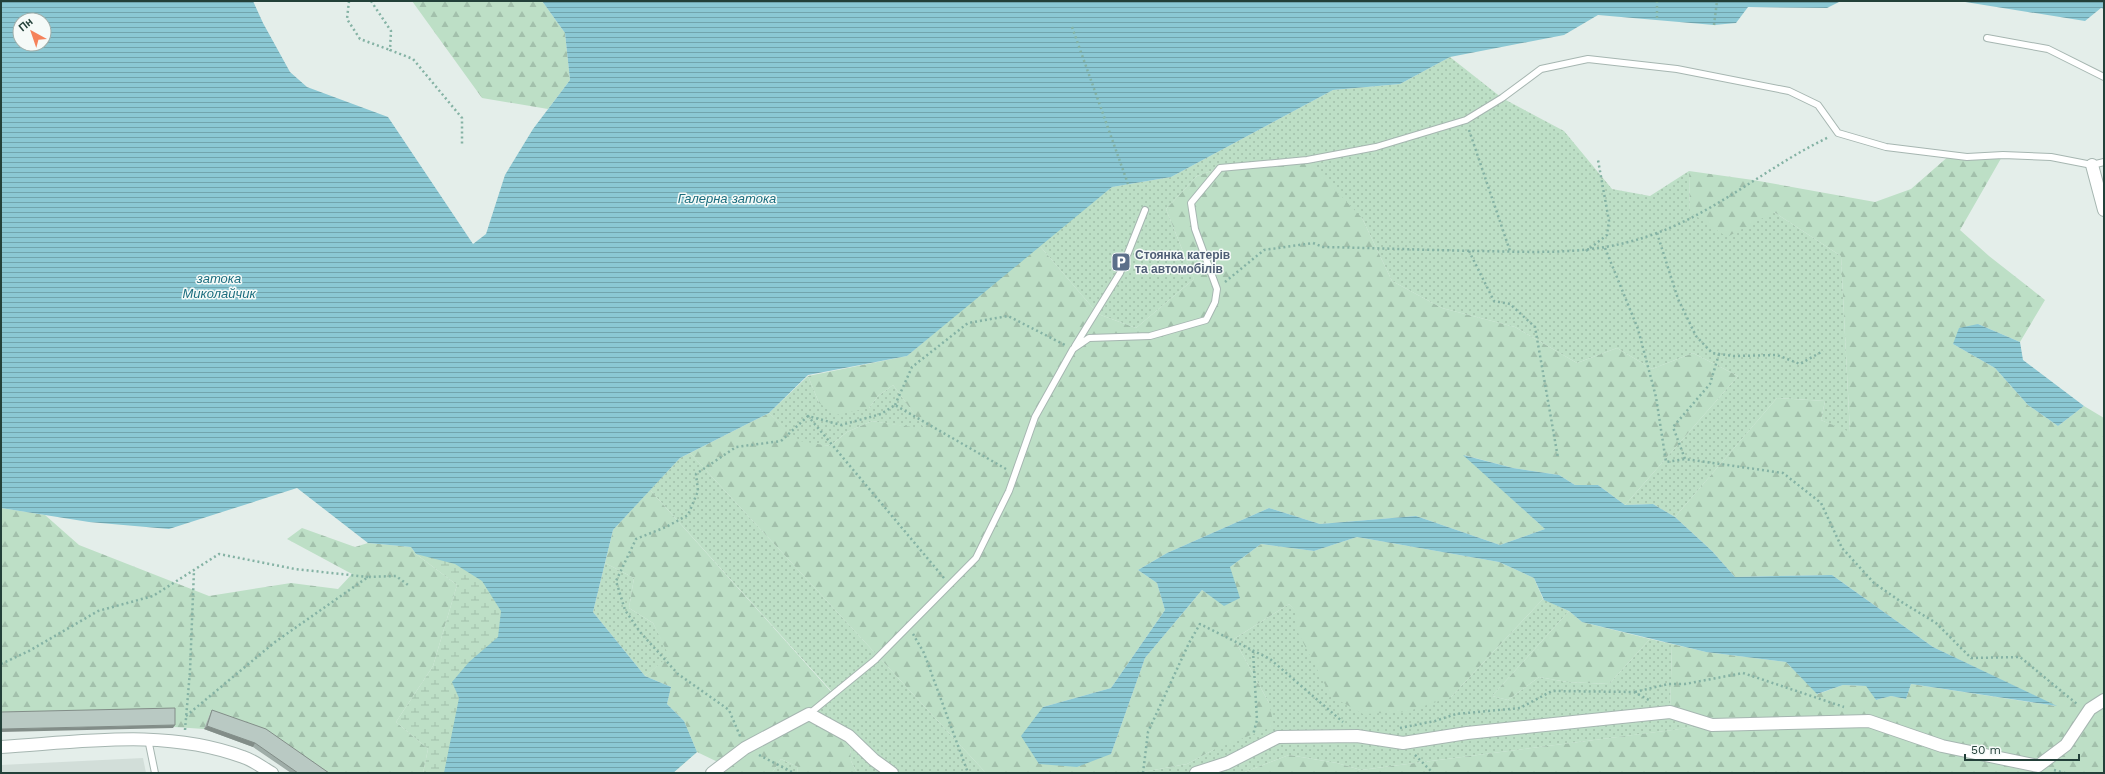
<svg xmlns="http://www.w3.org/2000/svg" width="2105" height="774" font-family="'Work Sans',sans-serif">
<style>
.built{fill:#d2ded9}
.grass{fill:url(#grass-dots)}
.forest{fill:url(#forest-firs)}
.wetland{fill:url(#wetland-marsh)}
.water{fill:url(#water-rules);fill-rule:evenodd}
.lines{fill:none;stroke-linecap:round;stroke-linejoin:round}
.lane-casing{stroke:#a6b6b1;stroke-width:8}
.street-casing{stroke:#a6b6b1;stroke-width:14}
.path{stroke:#84b2a4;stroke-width:2.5;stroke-dasharray:2 3;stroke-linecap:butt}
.lane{stroke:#fff;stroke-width:6}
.street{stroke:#fff;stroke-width:12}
.wall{fill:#9fada8}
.shaded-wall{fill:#828d88}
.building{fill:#b9c9c3;stroke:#828d88}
.labels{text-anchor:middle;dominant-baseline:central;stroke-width:3;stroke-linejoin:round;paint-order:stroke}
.service-label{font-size:12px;font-weight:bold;fill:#4e5e75;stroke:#f5faf8;text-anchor:start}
.water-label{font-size:13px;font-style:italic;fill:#1b6d7e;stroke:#f5faf8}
</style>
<defs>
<pattern id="grass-dots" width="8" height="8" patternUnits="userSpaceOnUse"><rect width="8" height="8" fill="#bddfc6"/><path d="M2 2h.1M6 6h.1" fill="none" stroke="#a2c0ab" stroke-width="1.8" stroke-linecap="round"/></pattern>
<pattern id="forest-firs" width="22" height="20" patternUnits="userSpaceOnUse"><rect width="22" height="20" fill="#bddfc6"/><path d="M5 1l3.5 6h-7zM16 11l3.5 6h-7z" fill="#a2c0ab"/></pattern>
<pattern id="wetland-marsh" width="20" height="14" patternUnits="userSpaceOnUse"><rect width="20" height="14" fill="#bddfc6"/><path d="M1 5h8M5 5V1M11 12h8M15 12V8" fill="none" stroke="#a2c0ab"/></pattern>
<pattern id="water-rules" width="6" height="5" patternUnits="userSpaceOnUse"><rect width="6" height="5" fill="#8bc8d4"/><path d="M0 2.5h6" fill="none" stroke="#71a4ad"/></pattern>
</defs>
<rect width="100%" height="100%" fill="#e4eeea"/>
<path class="built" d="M143,758l3,15h-145v-8z"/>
<path class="grass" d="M1450,57l52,41 62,33 48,58 38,7 39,-25 1,41h84l67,44 9,177 -29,-13 4,-19 -48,-3 -102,119 -22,-13 -28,1 113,-129 -45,-23 -41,16 -35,-21 -40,15 -62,-36 -73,-19 -50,-27 -30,-63 -142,-50 -23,8 -31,33 28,70 -58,49 -38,-14 -59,-69 73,-58 59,-10 162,-87 67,-6z
M808,376l11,27 50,5 9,-12 15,-11 33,45 -54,-9 -25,11 -17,14 -30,-4 -31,-29z
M690,453l296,320h-129l-6,-12 -2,-25 -40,-22 25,-20 -184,-204 30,-32z
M605,563l29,15 -5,30 24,15 17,33 -25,20 -52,-64z
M1543,599l26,12 -77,85 16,4 31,-23 28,5 42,2 41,-45 22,5 -2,68 42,13 -351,45 -24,-7 -48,-8 -47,18h-105l50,-9 26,-14 56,-47 -35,-64 55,-35 10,9 152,84z
M781,759l17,8 -1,6h-25z"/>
<path class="forest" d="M412,1h130l23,32 5,47 -22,29 -66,-11z
M1950,155h53l-43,75 29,26 56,44 -25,42 -42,-18 -25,20 42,24 33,37 30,21 26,-20 20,12v355h-862l47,-18 48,8 24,7 350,-45 -41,-13 2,-68 34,8 80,10 32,32 25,-9 24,1 9,14 15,-4 15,3 5,-15 145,22 -123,-59 -101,-72 -97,2 -23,-26 -37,-34 102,-119 48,3 -4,19 29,12 -9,-176 -67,-44 -47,25 -37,-25 -1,-41 64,9 122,22 36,-13z
M1307,160l55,58 30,63 50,27 73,19 62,36 40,-15 35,21 41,-16 45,23 -113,129 -27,-20h-23l-16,-10 -46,-7 -49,-13 81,74 -45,16 -84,-29 -96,8 -51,-16 -102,45 -29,17 19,13 8,27 -54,78 -68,19 68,47 34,-96 57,-68 22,15 6,-38 31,-23 53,7 43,-14 142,25 35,16 9,21 -92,98 -45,15 -43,2 -32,-18 -37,-71 4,-12 -9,-9 -55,35 35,64 5,23 -61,24 -26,14 -50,9h-151l-296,-320 79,-40 31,28 30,5 17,-14 25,-11 53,8 -32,-44 -15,11 -9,12 -33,7 -17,-12 -11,-27 99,-20 132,-111 59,69 38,14 58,-49 -28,-70 31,-33 23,-8z
M650,490l184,205 -25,19 40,22 2,25 6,12h-60l1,-6 -17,-8 -9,14h-48l3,-3 -5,-6 -25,-12 -13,-31 -17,-17 4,-17 -26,-11 24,-20 -16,-33 -24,-15 5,-30 -29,-15 8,-33z
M1,508l44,7 34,30 130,51 82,-13 47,6 14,-15 -65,-35 15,-11 53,19 13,-4 43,4 5,7 41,31 -24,81 -37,56 32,27 -5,24h-101l-112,-59 -6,15 -203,-14z
M1569,611l13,11 68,17 -41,45 -42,-2 -28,-5 -31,23 -16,-4z"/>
<path class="wetland" d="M432,552l96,28 118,142 38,-1 13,31 -24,21h-250l5,-24 -32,-27 37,-56 24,-81 -41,-31z"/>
<path class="water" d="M1,1h252l10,22 27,49 17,15 81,30 85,127 13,-10 19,-59 28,-46 37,-49 -5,-47 -23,-32h1299l-14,7 -79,-1 -12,16 -22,2 -116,-10 -34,20 -114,22 -50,27 -67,6 -162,87 -59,10 -205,169 -99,19 -39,38 -89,45 -67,72 -20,82 52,64 26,11 -4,17 17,17 13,31 -24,21h-229l15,-75 -7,-16 17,-20 29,-25 3,-26 -19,-30 -27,-17 -39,-10 -5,-7 -43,-4 -71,-55 -128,41 -80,-7 -88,-14zM20,20h24v24h-24z
M1959,1h145v8l-3,-1 -16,13z
M1978,324l42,18 3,18 61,46 -26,20 -30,-21 -33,-37 -42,-24 6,-16z
M1463,455l50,13 46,7 16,10h23l27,20 28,-1 22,13 37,34 23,26 97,-2 101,72 124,59 -146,-22 -5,15 -15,-3 -15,4 -10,-14 -23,-1 -26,9 -31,-32 -80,-10 -124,-30 -13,-11 -25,-11 -10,-22 -35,-16 -142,-25 -43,14 -53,-7 -31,23 10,31 -16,8 -22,-16 -57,68 -34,96 -34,13 -38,-3 -18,-28 22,-29 68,-19 54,-78 -8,-27 -19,-13 29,-17 102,-45 51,16 96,-8 84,29 45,-16z"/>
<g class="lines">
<defs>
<path id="lane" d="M1987,38l61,11 56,28
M1075,346l45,-73 25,-63
M809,714l66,-54 101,-102 33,-67 26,-74 38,-68 16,-11 61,-2 56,-16 9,-18 2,-13 -22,-60 -4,-26 29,-35 87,-8 69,-13 90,-27 36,-22 39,-29 47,-10 89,10 112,22 29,14 20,28 48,14 81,10 36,-2 48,2 41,8 12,-3
M148,739l7,34"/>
<path id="street" d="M2092,165l12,45
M1,747c80,-5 165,-19 242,10 10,3 20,11 29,16
M712,773l33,-25 64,-34 40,22 25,24 18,13
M1196,773l31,-10 51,-26 79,-1 46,7 64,-10 203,-21 42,13 157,-4 73,25 96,20 28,-21 24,-36 14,-9"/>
</defs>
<use href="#lane" class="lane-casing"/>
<use href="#street" class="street-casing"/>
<path class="path" d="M349,1l-2,18 13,20 30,11
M371,1l20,30 -1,19 23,9 49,59v26
M1657,1v19
M1714,25l3,-24
M1072,27l56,157
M1469,130l41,121
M1657,233l21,66 18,37 16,17 22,3 43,-1 23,9 23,-13
M1605,248l33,81 18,68 10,65 19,-3
M1469,251l25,50 16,3 25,23 23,131
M1586,251l21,-16 2,-14 -11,-61
M1225,282l39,-32 49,-7 10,4c52,1 103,3 155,4 64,1 118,5 179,-18 62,-23 113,-68 172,-96
M1719,354l-9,30 -37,43 12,32 98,14 38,30 21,45 32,35 26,18 36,22 35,35 49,-1 57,47
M895,405l17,-38 56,-44 40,-7 57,29
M944,578l-136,-162 33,9 40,-11 14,-9 111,64
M913,634l11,19 44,120
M1253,651l4,69 -4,15
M1,664l28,-13 69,-40 55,-15 66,-42 76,15 73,8
M1635,692l33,-8h17l58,-11 101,34
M186,716l89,-74 93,-65 28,-1 12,9
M1400,728l35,-7 21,-7 64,-6 32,-17 82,1 15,8
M185,730l5,-59 4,-101
M740,736l-11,-26 -51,-36 -38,-42 -15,-22 -9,-29 20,-42 30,-12 22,-12 10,-24 -2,-17 40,-27 45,-6 27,-25
M759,755l35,18
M1415,755l18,18
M2054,770l11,3
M1143,773l5,-41 41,-89 11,-19 70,35 73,63"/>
<use href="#lane" class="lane"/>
<use href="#street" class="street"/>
</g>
<path class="wall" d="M212,710l117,63h-38l-38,-26 -49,-18 6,-15z"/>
<path class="shaded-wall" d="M175,725l-2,3 -172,4v-3z
M207,726l48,17 -2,4 -49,-18z"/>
<path class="building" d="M175,708v17l-174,4v-17z
M212,710l54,19 63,44h-31l-43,-30 -48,-17z"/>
<defs>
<symbol id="parking-square" viewBox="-11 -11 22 22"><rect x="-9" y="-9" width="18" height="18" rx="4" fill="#5c6f8a" stroke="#f5faf8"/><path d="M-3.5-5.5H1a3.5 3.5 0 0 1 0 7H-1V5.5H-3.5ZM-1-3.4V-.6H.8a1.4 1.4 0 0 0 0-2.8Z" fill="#fff"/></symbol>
</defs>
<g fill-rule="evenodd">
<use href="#parking-square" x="1110" y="251" width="22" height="22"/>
</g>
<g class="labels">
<g class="service-label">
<text x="1135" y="255">Стоянка катерів<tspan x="1135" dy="14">та автомобілів</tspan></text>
</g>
<g class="water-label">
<text x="727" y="198">Галерна затока</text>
<text x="219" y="278">затока<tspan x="219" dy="15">Миколайчик</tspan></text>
</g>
</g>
<rect width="2105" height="774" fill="none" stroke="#234039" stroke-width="4"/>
<g transform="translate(32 32) rotate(320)"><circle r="19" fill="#f5faf8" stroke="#a1b0ac"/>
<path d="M0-3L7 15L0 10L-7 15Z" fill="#f5825b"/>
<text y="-6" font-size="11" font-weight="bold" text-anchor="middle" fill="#234039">Пн</text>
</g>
<path d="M1965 754v6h114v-6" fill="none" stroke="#234039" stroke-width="2"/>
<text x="1971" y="754" font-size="12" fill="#234039" stroke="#f5faf8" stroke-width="3" paint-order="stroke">50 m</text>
</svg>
